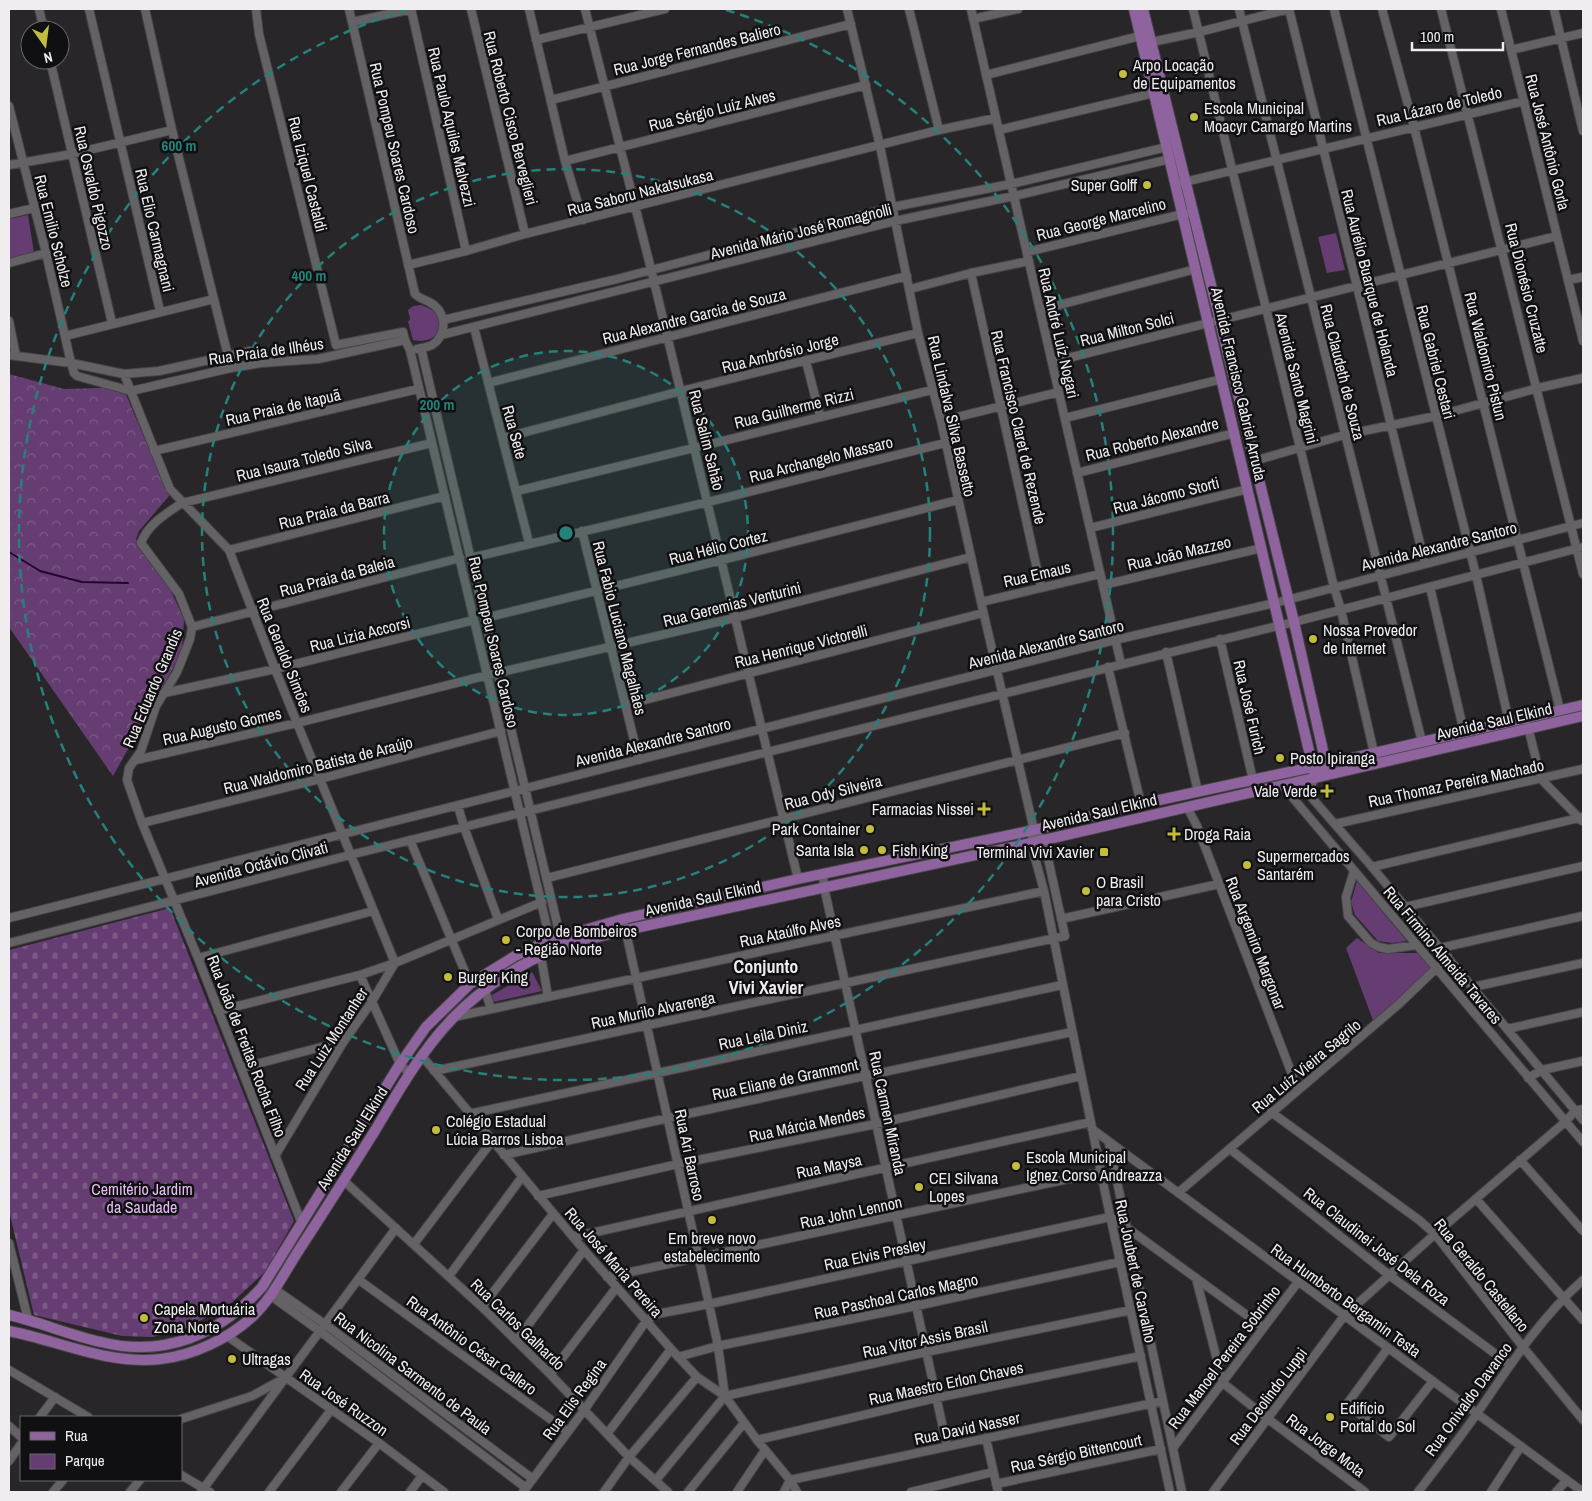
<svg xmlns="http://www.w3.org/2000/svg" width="1592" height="1501" font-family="'Archivo Narrow',sans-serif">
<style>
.green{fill:#653d72}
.forest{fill:url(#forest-crowns)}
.cemetery{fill:url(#cemetery-stones)}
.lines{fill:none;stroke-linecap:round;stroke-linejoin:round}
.stream{stroke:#260331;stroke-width:2}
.minor-casing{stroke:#464447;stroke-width:10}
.major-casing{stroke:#464447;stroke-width:12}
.minor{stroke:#646265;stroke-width:8}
.major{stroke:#8f649e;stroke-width:10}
.ring{fill:none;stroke:#25827b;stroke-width:2.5;stroke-dasharray:9 6}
.poi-dot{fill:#c2bd3f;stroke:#100f11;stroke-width:2}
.labels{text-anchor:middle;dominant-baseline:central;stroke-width:5;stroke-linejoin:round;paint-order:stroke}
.street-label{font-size:16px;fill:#efedef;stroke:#100f11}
.poi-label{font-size:16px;fill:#efedef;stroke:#100f11;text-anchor:start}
.park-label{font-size:16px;fill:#e5bdf4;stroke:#100f11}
.neighbourhood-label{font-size:18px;font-weight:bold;fill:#efedef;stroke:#100f11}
.centre{fill:#25827b;stroke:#100f11;stroke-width:2.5}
.ring-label{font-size:15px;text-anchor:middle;font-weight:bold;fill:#25827b;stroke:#100f11;stroke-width:5;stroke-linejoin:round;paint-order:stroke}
</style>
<defs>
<pattern id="forest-crowns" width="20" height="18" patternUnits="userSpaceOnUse" patternTransform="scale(1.25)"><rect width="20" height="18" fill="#653d72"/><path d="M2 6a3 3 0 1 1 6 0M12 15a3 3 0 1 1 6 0" fill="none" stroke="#7b5986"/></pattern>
<pattern id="cemetery-stones" width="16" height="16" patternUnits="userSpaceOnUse" patternTransform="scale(1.25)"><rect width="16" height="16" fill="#653d72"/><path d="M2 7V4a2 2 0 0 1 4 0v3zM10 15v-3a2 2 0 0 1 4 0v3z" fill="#7b5986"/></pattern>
</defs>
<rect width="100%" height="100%" fill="#282629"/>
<path class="green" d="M28,215l6,38 -25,6v-40z
M1336,233l9,37 -18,3 -9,-36z
M421,305c28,7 23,42 -8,35l-5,-18 2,-3 -2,-9 5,-4z
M1357,881l50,60 -15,2 -14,-2 -23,-26 -4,-13z
M1357,938l22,15h40l13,16 -58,54 -28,-75z
M532,972l10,19 -49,11 -1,-7z"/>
<path class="forest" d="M9,374l55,15 37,-1 23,2 45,106 -30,35 -3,8 34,50 14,30 -2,33 -69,124 -104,-149z"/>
<path class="cemetery" d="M170,908l124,313 -29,51 -37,34 -49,26 -28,5 -29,-1 -88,-21 -25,-104v-261z"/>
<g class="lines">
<path class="stream" d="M9,552l31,19 42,11 46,1"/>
<defs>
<path id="minor" d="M39,9l5,21
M89,9l71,302
M145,9l27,121 59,238
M256,9l3,25 77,311 67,-13 2,8 5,10 140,590
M349,9l66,285c6,6 14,6 20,12 12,11 11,30 -3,39 -4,2 -10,3 -15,4
M411,9l55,242
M471,9l54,225
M529,9l36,152 18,59
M585,9l66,260 147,610
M847,9l33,137 38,187 23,88 40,181 53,228 -3,13 13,48 62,306 64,295
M909,9l30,121
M971,9l150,655
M1193,9l141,578 7,23 34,147
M1239,9l183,733
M1334,9l142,566 33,147
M1382,9l32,118 146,583
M1441,9l142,565
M1501,9l82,332
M1554,9l29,122
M973,19l45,-10
M352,22l60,-13
M536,40l129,-31
M1147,43l52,-11 90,-23 136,555
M1511,50l72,-17
M50,60l62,263
M986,75l154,-39
M551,100l300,-76
M9,106l37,147 25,110 3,10 3,3 54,15 100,-23 30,-5 57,-4 87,-19
M999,130l155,-37
M565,161l301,-76
M9,165l63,-11 100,-24
M1180,183l344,-82
M9,214l25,-6
M1027,252l160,-39
M9,263l37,-10
M408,265l58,-14 59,-17 414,-104 57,-12
M971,273l70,314
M1568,280l15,-3
M910,289l61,-16 58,-12
M1040,310l156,-41
M443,320l174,-41 276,-72 118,-23 156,-37
M9,321l7,35
M474,327l55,216
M441,335l454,-114 119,-25 156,-37
M65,336l149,-37
M421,348l139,588
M9,355l62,8 53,11 35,-3 91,-20
M806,361l14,55
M1052,362l505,-126
M124,374l46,115 59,61 46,119 120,294 -24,40 -27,38 -69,115
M488,383l419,-107
M1065,418l157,-39
M941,421l118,-29
M503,438l178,-47 237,-58
M154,451l264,-62
M1254,461l90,-26 92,-19 102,-28 45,-10
M1077,473l158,-40
M517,491l415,-101
M1090,528l158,-39
M582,531l57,229
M229,550l216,-54
M470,558l238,-56 237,-59
M1103,585l159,-37
M1430,587l34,145
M981,602l119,-28
M485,618l237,-58 236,-60
M192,627l268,-69
M1220,639l33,141
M1166,652l32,140
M1108,667l33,137
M164,693l111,-24 199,-49
M625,705l358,-92
M1527,723l14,56 41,42
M136,760l161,-37 191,-48 247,-57 236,-61
M1316,777c-5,8 -8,12 -4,21l60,69 211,253
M1282,785l301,357
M458,806l6,21 34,92
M1187,807l10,19 101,264
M142,823l178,-44 181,-48
M1335,824l248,-55
M410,840l60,144
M1372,867l211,-50
M1354,871l-8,26 2,19 23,27 8,4 9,2 29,-4
M823,874l1,13 123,559
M547,878l578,-145
M1405,907l178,-41
M9,918l1106,-278 160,-37 308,-80
M623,919l86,385 9,42 7,50
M1061,919l158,-35
M9,943l341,-88 944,-233 289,-75
M1440,948l143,-32
M541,956l7,41
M198,958l175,-47
M360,975l40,89 10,10
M1473,987l110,-24
M485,990l6,19
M218,1011l142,-36 35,-12 147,-61
M454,1017l590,-126
M1507,1029l76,-17
M422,1056l162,194 87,99 26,28 28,19 32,44 33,40 7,12
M241,1068l103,-27
M434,1071l631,-135 -21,-96 -10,-10
M1528,1078l14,-8 41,-9
M1271,1112l148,108 16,14 88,113 60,73
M469,1114l593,-129
M1092,1129l491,363
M1109,1143l73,349
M1230,1149l159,126 120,89
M504,1155l164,-37 404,-86
M1520,1160l63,71
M344,1181l138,126 68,67 79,83 39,35
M1179,1192l220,-188 49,-47
M538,1196l140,-32 198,-40 205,-48
M1477,1200l106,120
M302,1224l-104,-266 -56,-135 -15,-43 2,-12 12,-17 15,-45 21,-34 13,-33 2,-12 -13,-33 -38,-51c6,-18 26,-30 41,-40l250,-60
M573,1237l518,-115
M9,1243l19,76
M414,1244l78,-103
M449,1276l73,-99
M607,1277l494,-105
M1196,1278l27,105 45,36 97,73
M359,1280l209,152
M276,1290l50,35 207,154
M271,1296l50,36 205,156
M482,1307l71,-93
M227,1336l152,107 65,49
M517,1340l67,-90
M1388,1348l-41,56 42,33 44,-56
M678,1357l40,-11 198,-40 204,-44
M9,1370l79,47
M550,1374l66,-86
M725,1396l201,-44 205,-42
M40,1417l15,-20
M181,1419l71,-23 31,-17
M9,1426l12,11
M607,1434l64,-85
M986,1438l12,54
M757,1440l179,-42 205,-42
M1173,1448l125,-166
M9,1461l12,-17
M181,1475l29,17
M656,1480l69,-84
M790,1480l373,-79
M996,1484l165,-35
M53,1492l10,-12
M130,1492l10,-12
M201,1492l195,-264
M269,1492l62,-82
M341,1492l38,-49
M410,1492l12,-16
M523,1492l62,-83 61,-88 11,-7 52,-10 401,-87 16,10 137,100
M604,1492l25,-35 68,-80
M688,1492l56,-69
M737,1492l28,-42
M784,1492l6,-12
M911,1492l82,-20
M1213,1492l131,-176 91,-82 130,-112 10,-11 8,-2
M1418,1492c20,-26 41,-53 60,-80 32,-47 63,-95 105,-132
M1491,1492l30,-46
M1556,1492l11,-12"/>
<path id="major" d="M1134,9l180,763
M1143,9l151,613 32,142 -3,5
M9,1315c31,7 60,20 92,27 63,16 118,-7 161,-55l138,-223 26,-37 44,-43 45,-28 35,-16 73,-21 175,-40 236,-49 107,-26 185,-40 257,-59
M9,1331c51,10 98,34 152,28 33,-4 67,-20 91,-42 21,-20 32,-44 47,-67 26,-40 52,-81 77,-121 23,-39 46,-79 77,-111 29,-30 67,-55 106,-70 21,-8 45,-12 67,-18l405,-87 552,-127"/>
</defs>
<use href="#minor" class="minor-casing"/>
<use href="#major" class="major-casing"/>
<use href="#minor" class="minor"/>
<use href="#major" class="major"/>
</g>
<circle cx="566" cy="533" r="182" fill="#25827b" fill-opacity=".12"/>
<g class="ring">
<circle cx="566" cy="533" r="182"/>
<circle cx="566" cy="533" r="364"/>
<path d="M726 10A547 547 0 1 1 406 10"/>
</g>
<g class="poi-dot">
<circle cx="1123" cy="74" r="5"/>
<circle cx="1194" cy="117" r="5"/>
<circle cx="1147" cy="185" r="5"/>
<circle cx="1313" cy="639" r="5"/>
<circle cx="1280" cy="758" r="5"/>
<path d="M1324.5 783.5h5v5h5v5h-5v5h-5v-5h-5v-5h5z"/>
<path d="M981.5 801.5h5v5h5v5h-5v5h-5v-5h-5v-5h5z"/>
<circle cx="870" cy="829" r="5"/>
<path d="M1171.5 826.5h5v5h5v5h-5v5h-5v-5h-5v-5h5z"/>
<circle cx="864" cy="850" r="5"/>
<circle cx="882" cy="850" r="5"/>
<rect x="1099" y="847" width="10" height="10" rx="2.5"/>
<circle cx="1247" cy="865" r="5"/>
<circle cx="1086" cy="891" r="5"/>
<circle cx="506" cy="940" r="5"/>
<circle cx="448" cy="977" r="5"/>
<circle cx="436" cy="1130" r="5"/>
<circle cx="1016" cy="1166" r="5"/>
<circle cx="919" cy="1187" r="5"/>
<circle cx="712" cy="1220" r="5"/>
<circle cx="144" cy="1318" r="5"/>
<circle cx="232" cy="1359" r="5"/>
<circle cx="1330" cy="1417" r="5"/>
</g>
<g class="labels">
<g class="street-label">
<text transform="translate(697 49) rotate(-14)">Rua Jorge Fernandes Baliero</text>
<text transform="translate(1439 106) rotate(-13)">Rua Lázaro de Toledo</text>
<text transform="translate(712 110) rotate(-14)">Rua Sérgio Luíz Alves</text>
<text transform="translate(511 118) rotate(76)">Rua Roberto Cisco Berveglieri</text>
<text transform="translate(452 127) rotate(77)">Rua Paulo Aquiles Malvezzi</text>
<text transform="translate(1548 142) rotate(76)">Rua José Antônio Gorla</text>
<text transform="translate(395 148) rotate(77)">Rua Pompeu Soares Cardoso</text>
<text transform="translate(308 174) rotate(76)">Rua Iziquel Castaldi</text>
<text transform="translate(94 188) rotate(77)">Rua Osvaldo Pigozzo</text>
<text transform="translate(640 192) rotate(-14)">Rua Saboru Nakatsukasa</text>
<text transform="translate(1101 219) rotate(-14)">Rua George Marcelino</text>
<text transform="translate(155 230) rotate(77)">Rua Elio Carmagnani</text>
<text transform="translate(54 231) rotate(76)">Rua Emilio Scholze</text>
<text transform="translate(801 231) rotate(-14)">Avenida Mário José Romagnolli</text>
<text transform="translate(1370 283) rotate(76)">Rua Aurélio Buarque de Holanda</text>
<text transform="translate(1527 288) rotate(76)">Rua Dionésio Cruzatte</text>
<text transform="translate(694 316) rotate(-14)">Rua Alexandre Garcia de Souza</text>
<text transform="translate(1127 329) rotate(-14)">Rua Milton Solci</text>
<text transform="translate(1059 333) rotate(77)">Rua André Luíz Nogari</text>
<text transform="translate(266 351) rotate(-8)">Rua Praia de Ilhéus</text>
<text transform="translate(780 353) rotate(-14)">Rua Ambrósio Jorge</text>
<text transform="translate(1486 356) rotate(76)">Rua Waldomiro Pistun</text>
<text transform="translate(1436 362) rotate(76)">Rua Gabriel Cestari</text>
<text transform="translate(1343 372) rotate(76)">Rua Claudeth de Souza</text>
<text transform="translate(1297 378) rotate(76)">Avenida Santo Magrini</text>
<text transform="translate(1239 384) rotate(77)">Avenida Francisco Gabriel Arruda</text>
<text transform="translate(283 407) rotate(-13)">Rua Praia de Itapuã</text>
<text transform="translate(794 408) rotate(-14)">Rua Guilherme Rizzi</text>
<text transform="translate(952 416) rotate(77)">Rua Lindalva Silva Bassetto</text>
<text transform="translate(1019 427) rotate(77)">Rua Francisco Claret de Rezende</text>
<text transform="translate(515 432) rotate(75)">Rua Sete</text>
<text transform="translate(1152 439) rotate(-14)">Rua Roberto Alexandre</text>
<text transform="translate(707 440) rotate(76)">Rua Salim Sahão</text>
<text transform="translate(304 459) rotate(-14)">Rua Isaura Toledo Silva</text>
<text transform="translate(821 459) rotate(-14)">Rua Archangelo Massaro</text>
<text transform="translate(1166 495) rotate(-14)">Rua Jácomo Storti</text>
<text transform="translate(334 510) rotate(-14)">Rua Praia da Barra</text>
<text transform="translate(1439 546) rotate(-14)">Avenida Alexandre Santoro</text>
<text transform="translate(718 547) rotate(-14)">Rua Hélio Cortez</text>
<text transform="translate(1179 553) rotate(-13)">Rua João Mazzeo</text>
<text transform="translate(1037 574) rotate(-13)">Rua Emaus</text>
<text transform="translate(337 576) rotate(-15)">Rua Praia da Baleia</text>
<text transform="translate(732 604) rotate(-14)">Rua Geremias Venturini</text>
<text transform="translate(620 628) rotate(76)">Rua Fabio Luciano Magalhães</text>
<text transform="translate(360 634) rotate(-14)">Rua Lizia Accorsi</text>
<text transform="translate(494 642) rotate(77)">Rua Pompeu Soares Cardoso</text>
<text transform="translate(1046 644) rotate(-14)">Avenida Alexandre Santoro</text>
<text transform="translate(801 646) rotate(-14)">Rua Henrique Victorelli</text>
<text transform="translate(285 655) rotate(68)">Rua Geraldo Simões</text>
<text transform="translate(152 688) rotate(-67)">Rua Eduardo Grandis</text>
<text transform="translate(1250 707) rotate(77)">Rua José Furich</text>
<text transform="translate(1494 721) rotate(-13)">Avenida Saul Elkind</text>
<text transform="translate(222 726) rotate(-13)">Rua Augusto Gomes</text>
<text transform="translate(653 742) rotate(-14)">Avenida Alexandre Santoro</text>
<text transform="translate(318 765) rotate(-14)">Rua Waldomiro Batista de Araújo</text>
<text transform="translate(1456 783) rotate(-12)">Rua Thomaz Pereira Machado</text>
<text transform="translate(833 792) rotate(-14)">Rua Ody Silveira</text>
<text transform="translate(1099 812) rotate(-13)">Avenida Saul Elkind</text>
<text transform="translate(261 864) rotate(-15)">Avenida Octávio Clivati</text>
<text transform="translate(703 898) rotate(-12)">Avenida Saul Elkind</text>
<text transform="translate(790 931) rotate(-12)">Rua Ataúlfo Alves</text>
<text transform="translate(1256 943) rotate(69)">Rua Argemiro Margonar</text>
<text transform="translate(1443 955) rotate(50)">Rua Firmino Almeida Tavares</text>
<text transform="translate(653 1010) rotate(-12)">Rua Murilo Alvarenga</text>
<text transform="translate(763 1035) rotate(-12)">Rua Leila Diniz</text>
<text transform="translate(331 1039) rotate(-57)">Rua Luiz Montanher</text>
<text transform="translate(247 1046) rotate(69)">Rua João de Freitas Rocha Filho</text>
<text transform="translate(1306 1066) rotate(-40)">Rua Luíz Vieira Sagrilo</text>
<text transform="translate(785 1079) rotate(-12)">Rua Eliane de Grammont</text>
<text transform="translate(888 1113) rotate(78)">Rua Carmen Miranda</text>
<text transform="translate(807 1124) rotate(-12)">Rua Márcia Mendes</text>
<text transform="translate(352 1138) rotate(-58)">Avenida Saul Elkind</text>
<text transform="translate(690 1155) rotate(78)">Rua Ari Barroso</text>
<text transform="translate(829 1166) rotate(-12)">Rua Maysa</text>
<text transform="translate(851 1212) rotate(-12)">Rua John Lennon</text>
<text transform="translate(1377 1246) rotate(38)">Rua Claudinei José Dela Roza</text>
<text transform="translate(875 1254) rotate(-12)">Rua Elvis Presley</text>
<text transform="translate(614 1262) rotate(49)">Rua José Maria Pereira</text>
<text transform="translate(1136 1271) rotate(78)">Rua Joubert de Carvalho</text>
<text transform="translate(1482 1275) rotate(51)">Rua Geraldo Castellano</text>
<text transform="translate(896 1296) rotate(-12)">Rua Paschoal Carlos Magno</text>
<text transform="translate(1346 1300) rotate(36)">Rua Humberto Bergamin Testa</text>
<text transform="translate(518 1324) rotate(44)">Rua Carlos Galhardo</text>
<text transform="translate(925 1339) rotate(-12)">Rua Vítor Assis Brasil</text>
<text transform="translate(472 1345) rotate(36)">Rua Antônio César Callero</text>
<text transform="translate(1224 1357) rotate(-53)">Rua Manoel Pereira Sobrinho</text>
<text transform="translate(413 1373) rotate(37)">Rua Nicolina Sarmento de Paula</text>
<text transform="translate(946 1383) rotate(-12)">Rua Maestro Erlon Chaves</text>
<text transform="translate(1268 1396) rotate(-53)">Rua Deolindo Luppi</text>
<text transform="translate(574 1399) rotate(-54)">Rua Elis Regina</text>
<text transform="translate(1468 1399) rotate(-54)">Rua Onivaldo Davanco</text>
<text transform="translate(344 1402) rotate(35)">Rua José Ruzzon</text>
<text transform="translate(967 1428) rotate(-12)">Rua David Nasser</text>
<text transform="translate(1326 1445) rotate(37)">Rua Jorge Mota</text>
<text transform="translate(1076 1453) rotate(-12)">Rua Sérgio Bittencourt</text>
</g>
<g class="poi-label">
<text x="1133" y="65">Arpo Locação<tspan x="1133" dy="18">de Equipamentos</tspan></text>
<text x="1204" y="108">Escola Municipal<tspan x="1204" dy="18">Moacyr Camargo Martins</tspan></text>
<text x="1137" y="185" text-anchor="end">Super Golff</text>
<text x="1323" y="630">Nossa Provedor<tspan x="1323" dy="18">de Internet</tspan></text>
<text x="1290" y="758">Posto Ipiranga</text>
<text x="1317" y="791" text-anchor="end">Vale Verde</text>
<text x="974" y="809" text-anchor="end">Farmacias Nissei</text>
<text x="860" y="829" text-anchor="end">Park Container</text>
<text x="1184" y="834">Droga Raia</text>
<text x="854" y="850" text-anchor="end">Santa Isla</text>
<text x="892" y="850">Fish King</text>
<text x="1094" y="852" text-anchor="end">Terminal Vivi Xavier</text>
<text x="1257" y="856">Supermercados<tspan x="1257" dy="18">Santarém</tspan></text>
<text x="1096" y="882">O Brasil<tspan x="1096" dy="18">para Cristo</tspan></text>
<text x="516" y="931">Corpo de Bombeiros<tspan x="516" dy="18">- Região Norte</tspan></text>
<text x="458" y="977">Burger King</text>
<text x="446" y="1121">Colégio Estadual<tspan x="446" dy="18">Lúcia Barros Lisboa</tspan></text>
<text x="1026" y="1157">Escola Municipal<tspan x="1026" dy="18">Ignez Corso Andreazza</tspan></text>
<text x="929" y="1178">CEI Silvana<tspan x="929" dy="18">Lopes</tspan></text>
<text x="712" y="1238" text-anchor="middle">Em breve novo<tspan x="712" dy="18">estabelecimento</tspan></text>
<text x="154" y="1309">Capela Mortuária<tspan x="154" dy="18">Zona Norte</tspan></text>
<text x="242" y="1359">Ultragas</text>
<text x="1340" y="1408">Edifício<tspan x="1340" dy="18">Portal do Sol</tspan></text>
</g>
<g class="park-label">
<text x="142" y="1189">Cemitério Jardim<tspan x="142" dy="18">da Saudade</tspan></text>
</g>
<g class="neighbourhood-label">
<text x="766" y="966">Conjunto<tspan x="766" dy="21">Vivi Xavier</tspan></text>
</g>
</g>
<circle cx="566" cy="533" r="8" class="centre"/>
<g class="ring-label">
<text x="179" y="151">600 m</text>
<text x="309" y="281">400 m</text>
<text x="437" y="410">200 m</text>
</g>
<rect width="1592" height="1501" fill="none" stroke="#efedef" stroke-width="20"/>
<rect x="20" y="1416" width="162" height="65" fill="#100f11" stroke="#69686a"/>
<rect x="30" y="1432" width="25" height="8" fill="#8f649e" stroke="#69686a"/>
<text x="65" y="1441" font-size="15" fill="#efedef">Rua</text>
<rect x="30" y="1454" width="25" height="15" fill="#653d72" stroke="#69686a"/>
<text x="65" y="1466" font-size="15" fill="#efedef">Parque</text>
<g transform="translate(45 45) rotate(166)"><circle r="24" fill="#100f11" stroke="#69686a"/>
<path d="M0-4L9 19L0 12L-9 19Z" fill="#c2bd3f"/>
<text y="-8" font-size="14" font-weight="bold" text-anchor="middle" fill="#efedef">N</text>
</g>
<path d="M1412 42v8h91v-8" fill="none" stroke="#efedef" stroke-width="2.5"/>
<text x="1420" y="42" font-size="15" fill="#efedef" stroke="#100f11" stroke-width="4" paint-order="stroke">100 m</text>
</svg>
